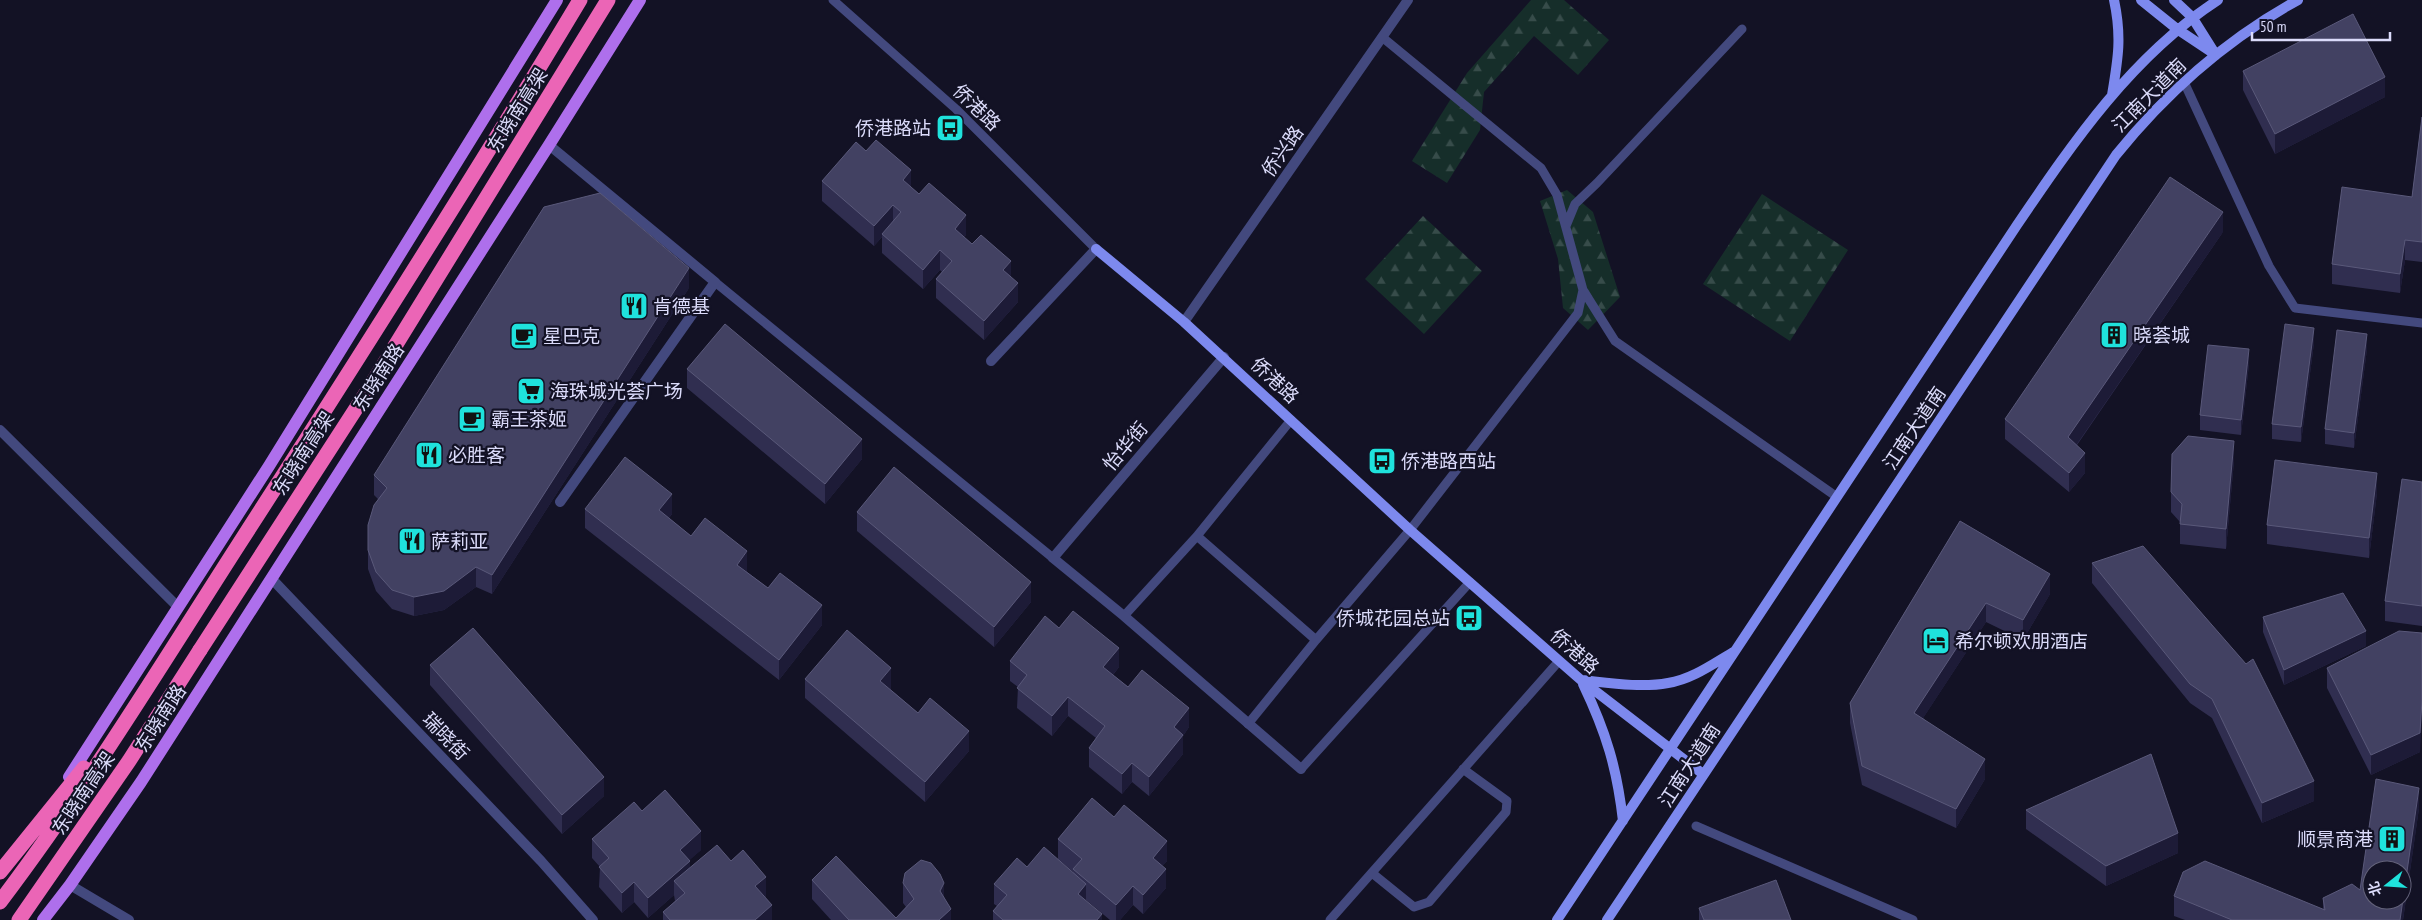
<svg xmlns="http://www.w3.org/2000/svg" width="2422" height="920" font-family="'PT Sans Narrow','Noto Sans SC',sans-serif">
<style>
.forest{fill:url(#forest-firs)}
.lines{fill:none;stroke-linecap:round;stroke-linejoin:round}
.lane{stroke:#43497e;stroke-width:9}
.street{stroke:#43497e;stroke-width:10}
.secondary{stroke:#7d89ee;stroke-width:10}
.primary{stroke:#ae6fec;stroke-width:12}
.highway{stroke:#eb65b6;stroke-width:15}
.highway-bridge{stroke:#eb65b6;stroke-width:15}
.wall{fill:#302e50}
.shaded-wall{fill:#1d1b37}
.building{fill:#424162;stroke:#5a597a;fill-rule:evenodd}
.labels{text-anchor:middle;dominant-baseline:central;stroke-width:4.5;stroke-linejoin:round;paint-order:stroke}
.street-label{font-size:19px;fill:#dbdbfa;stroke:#131225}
.poi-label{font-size:19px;fill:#dbdbfa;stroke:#131225;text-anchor:start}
</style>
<defs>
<pattern id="forest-firs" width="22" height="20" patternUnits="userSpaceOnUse" patternTransform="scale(1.25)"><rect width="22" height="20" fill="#162e2a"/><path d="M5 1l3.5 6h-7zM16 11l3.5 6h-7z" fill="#374c4a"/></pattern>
</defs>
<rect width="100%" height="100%" fill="#131225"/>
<path class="forest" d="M1531,0h33l45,40 -31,35 -44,-39 -50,56 -4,38 -33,53 -35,-22 55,-88z
M1567,190l26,22 27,85 -32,33 -25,-22 -5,-49 -18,-58z
M1762,194l86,56 -58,91 -87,-57z
M1423,216l59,55 -58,63 -59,-55z"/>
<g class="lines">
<path class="lane" d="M833,0l123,109 140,140
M2184,82l85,184 26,42 127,15
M1566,226l9,-22 22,-21 145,-154
M715,282l338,276
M1583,290l32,51 222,156
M1197,536l119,104
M1124,616l73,-80 94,-116
M1248,724l68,-84 94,-110 168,-217 5,-23 -26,-95 -16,-27 -159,-131
M1301,769l169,-187
M1696,826l217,94
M1372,873l42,34 15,-5 77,-90 1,-11 -44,-32
M1330,920l229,-259"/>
<path class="street" d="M549,145l166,137 -155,220
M1184,322l224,-322
M1224,357l-171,201 71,58 177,153
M991,361l105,-112
M0,430l178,177
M271,578l270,283 52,59
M70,885l59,35"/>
<path class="secondary" d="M2141,0l36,29 39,26
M2174,0l18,17 22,35
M2112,95c6,-36 10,-58 2,-95
M1096,249l88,73 226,208 171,150 122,94
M1582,680c28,3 59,8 86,3 25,-4 46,-20 67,-32
M1583,684c23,48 34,84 40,137
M1557,920l460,-695c57,-84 115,-169 201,-225
M1607,920l509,-765c50,-62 111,-116 182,-155"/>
<path class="primary" d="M69,777l200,-311 288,-466
M43,920l27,-35 71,-103 408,-637 91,-145"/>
<path class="highway" d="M200,650l168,-260 240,-390"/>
<path class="highway-bridge" d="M0,872l84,-104
M0,902c87,-115 162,-238 239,-358 116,-180 231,-360 341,-544
M19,920l110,-159 71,-111"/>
</g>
<path class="wall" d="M2243,71l142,26 -110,57 -32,-64z
M2422,117v145l-17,-2 -5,33 -68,-9v-20l80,-67z
M866,151l45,36 55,48 -2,2 47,40 7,25 -34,38 -48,-42v-19l6,-7 -2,-2 -17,19 -41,-36v-16l-8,9 -52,-45v-20z
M2223,232l-146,213 8,28 -16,19 -64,-53v-20z
M689,288l-197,306 -16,-7 -32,23 -30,6 -22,-7 -16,-18 -8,-22v-44l10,-26 -4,-4v-20z
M2314,343l-13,99 -29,-3v-15z
M2367,349l-13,99 -29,-4v-15z
M2249,364l-8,71 -41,-5v-15z
M687,369l175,90 -37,45 -138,-116z
M2234,461l-8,88 -46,-5v-22l-9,-10v-20z
M2422,482v144l-37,-5v-20z
M2377,493l-8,65 -102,-14v-19z
M585,509l87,5 -3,4 22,18 56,35v1l21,16 54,37 -43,55 -194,-152z
M857,512l174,90 -37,45 -137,-116z
M1960,521l90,73 -27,46 -37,-18 -63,96 62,61 -29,49 -94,-43 -12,-62v-20z
M2092,563l222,238 -52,22 -50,-105 -22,-15 -98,-120z
M2263,617l103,29 -82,39 -21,-53z
M1059,628l60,39 -6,8 15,12 61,40 -6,9v18l-34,42 -17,-14 -10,12 -33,-27v-19l7,-10 -28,-22 -16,20 -35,-28 1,-21 -8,-6v-20z
M430,665l174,131 -42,38 -132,-149z
M2327,668l93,84 -49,23 -44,-87z
M805,679l86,9 -1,1 28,24 51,38 -44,51 -120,-104z
M2419,808l-16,112h-218l-11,-4v-20l149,14v-12l37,-8z
M2026,810l152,43 -72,33 -80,-57z
M642,811l59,39 -12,10 1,8 41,-7 35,35 -1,1 7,23h-109v-8l12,-11 -1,-6 -26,23 -14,-16 -12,11 -23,-26 1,-20 -8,-9v-19z
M1114,817l53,44 -5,5 4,22 -23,26 -10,-9 -13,15h-10l-24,-20v1l16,19h-109v-9l4,-5 -3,-2v-20l33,-17 46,6v-1l-15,-13v-20z
M812,880l84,38 10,-11 -3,-4v-20l41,14 7,23h-120l-19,-21z
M1699,908l92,12h-92z"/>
<path class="shaded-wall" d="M2385,77v20l-110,57v-20z
M911,170v20l-8,-10z
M893,205v20l-11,9v3l-8,9v-20z
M2223,212v20l-155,225v-20z
M966,215v20l-11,13v-19z
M2405,240v20l-5,33v-19z
M940,250v20l-17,19v-19z
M1011,261v20l-8,-11z
M689,268v20l-197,306v-19z
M1018,283v19l-34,38v-19z
M2314,328v15l-13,99v-15z
M2367,334v15l-13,99v-15z
M2249,349v15l-8,71v-15z
M862,439v20l-37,45v-20z
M2234,441v20l-8,88v-20z
M2085,453v20l-16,19v-19z
M2377,473v20l-8,65v-20z
M672,494v20l-13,16v-20z
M747,551v20l-10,13v-19z
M476,567v20l-32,23 -30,6v-19z
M2050,574v20l-27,46v-20z
M1031,582v20l-37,45v-20z
M1986,603v19l-72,110v-19z
M822,605v20l-43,55v-20z
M2366,631v15l-82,39v-15z
M1119,648v19l-16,20v-20z
M891,668v20l-11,12v-19z
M1068,697v19l-16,20v-20z
M2422,700v20l-2,32 -49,23v-20z
M1189,708v19l-6,9v18l-34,42v-19l25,-50z
M969,731v20l-44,51v-20z
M1985,759v20l-29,49v-19z
M1132,763v19l-10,12v-20z
M604,777v19l-42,38v-19z
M2314,781v20l-52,22v-20z
M2419,788v20l-16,112h-3z
M701,831v19l-21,19v-19z
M2178,833v20l-72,33v-20z
M1167,841v20l-14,16v-19z
M690,861v20h-16v14l-26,23v-20z
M1166,869v19l-23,26v-19z
M766,877v19l-11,9v-19z
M634,882v20l-12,11v-20z
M944,883v20l-4,-12z
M1086,884v20l-8,-10z
M1133,886v19l-13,15h-4v-15z
M772,905v15h-17z
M951,909v11h-12z
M1102,914v6h-5z"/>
<path class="building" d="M2353,14l32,63 -110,57 -32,-63z
M2422,117v125l-17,-2 -5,34 -68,-10 10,-77 70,10z
M876,140l35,30 -8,10 16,14 10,-11 37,32 -11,14 17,15 9,-9 30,26 -8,9 15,13 -34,38 -48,-42 16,-18 -12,-11 -17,20 -41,-36 19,-22 -8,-7 -19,21 -52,-45 34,-39 10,9z
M2170,177l53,35 -155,225 17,16 -16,20 -64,-54z
M600,193l89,75 -197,307 -16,-8 -32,24 -30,6 -22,-7 -16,-18 -8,-22v-25l6,-20 13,-17 -13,-13 170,-268z
M725,324l137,115 -37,45 -138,-115z
M2285,324l29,4 -13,99 -29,-3z
M2337,330l30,4 -13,99 -29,-4z
M2208,345l41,4 -8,71 -41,-5z
M2188,436l46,5 -8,88 -46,-5 2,-20 -11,-12 1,-38z
M625,457l47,37 -13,16 32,26 14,-18 42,33 -10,14 31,23 12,-15 42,32 -43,55 -194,-151z
M2275,460l102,13 -8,65 -102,-13z
M894,467l137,115 -37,45 -137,-115z
M2402,479l20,3v124l-37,-5z
M1960,521l90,53 -27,46 -37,-17 -72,110 71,46 -29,50 -94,-43 -12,-63z
M2143,546l103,118 7,-5 61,122 -52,22 -50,-104 -22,-15 -98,-121z
M2343,593l23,38 -82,39 -21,-53z
M1073,611l46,37 -16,19 25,20 14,-17 47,38 -15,19 9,8 -34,42 -17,-14 -10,11 -33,-26 16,-22 -37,-29 -16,19 -35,-28 10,-13 -17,-14 35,-45 14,12z
M473,628l131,149 -42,38 -132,-150z
M847,630l44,38 -11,13 38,32 12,-15 39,33 -44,51 -120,-103z
M2399,631l23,2v67l-2,33 -49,22 -44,-87z
M2151,754l27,79 -72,33 -80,-56z
M2376,779l43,9 -19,132h-168l-58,-24 9,-24 22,-11 120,49 -2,-12 29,-14 8,6zM2372,870h30v30h-30z
M665,790l36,41 -21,19 10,11 -42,37 -14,-16 -12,11 -23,-26 10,-9 -17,-19 42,-37 8,9z
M1092,798l22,19 10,-12 43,36 -14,17 13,11 -23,26 -10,-9 -17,19 -43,-36 9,-10 -24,-20z
M717,845l14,16 12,-11 23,27 -11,9 17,19 -17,15h-85l-7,-8 22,-19 -11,-12z
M1044,847l42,37 -8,10 24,20 -5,6h-94l-10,-9 14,-16 -13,-11 23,-26 10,9z
M836,856l60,62 18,-19 -11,-16 2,-10 16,-13 10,3 9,11 4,9 -4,8 11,18 -12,11h-90l-37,-40z
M1776,880l15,40h-87l-5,-12z"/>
<defs>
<symbol id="bus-square" viewBox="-11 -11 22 22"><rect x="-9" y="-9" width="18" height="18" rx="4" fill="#1fe2dc" stroke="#131225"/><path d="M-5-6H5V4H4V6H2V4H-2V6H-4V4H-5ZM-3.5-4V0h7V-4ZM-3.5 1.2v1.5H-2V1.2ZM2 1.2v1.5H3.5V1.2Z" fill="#111"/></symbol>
<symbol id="restaurant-square" viewBox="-11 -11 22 22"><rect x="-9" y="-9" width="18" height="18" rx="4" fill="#1fe2dc" stroke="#131225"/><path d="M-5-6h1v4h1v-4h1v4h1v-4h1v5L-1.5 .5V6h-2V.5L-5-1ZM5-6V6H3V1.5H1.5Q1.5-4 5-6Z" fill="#111"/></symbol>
<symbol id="building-square" viewBox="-11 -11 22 22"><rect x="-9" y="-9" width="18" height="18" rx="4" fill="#1fe2dc" stroke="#131225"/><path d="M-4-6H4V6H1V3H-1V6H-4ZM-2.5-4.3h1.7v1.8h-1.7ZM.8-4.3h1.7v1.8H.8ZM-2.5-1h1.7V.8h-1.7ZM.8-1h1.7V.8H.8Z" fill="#111"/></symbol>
<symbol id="cafe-square" viewBox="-11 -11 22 22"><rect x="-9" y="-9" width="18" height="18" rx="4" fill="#1fe2dc" stroke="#131225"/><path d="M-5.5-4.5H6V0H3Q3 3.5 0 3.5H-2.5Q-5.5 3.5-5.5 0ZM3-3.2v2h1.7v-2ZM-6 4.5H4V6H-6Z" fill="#111"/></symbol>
<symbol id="supermarket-square" viewBox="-11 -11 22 22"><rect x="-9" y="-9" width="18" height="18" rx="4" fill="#1fe2dc" stroke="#131225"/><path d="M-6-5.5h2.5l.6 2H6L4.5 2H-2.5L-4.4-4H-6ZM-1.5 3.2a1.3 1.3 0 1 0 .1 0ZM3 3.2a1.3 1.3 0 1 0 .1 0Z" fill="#111"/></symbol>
<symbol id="hotel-square" viewBox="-11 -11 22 22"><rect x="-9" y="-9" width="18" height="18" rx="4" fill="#1fe2dc" stroke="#131225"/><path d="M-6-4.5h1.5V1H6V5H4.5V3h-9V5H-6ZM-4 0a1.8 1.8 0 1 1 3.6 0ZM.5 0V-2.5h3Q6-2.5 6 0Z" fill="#111"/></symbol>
</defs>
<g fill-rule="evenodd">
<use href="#bus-square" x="934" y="112" width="32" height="32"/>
<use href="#restaurant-square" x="618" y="290" width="32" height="32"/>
<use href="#building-square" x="2098" y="319" width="32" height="32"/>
<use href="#cafe-square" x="508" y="320" width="32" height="32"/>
<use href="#supermarket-square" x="515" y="375" width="32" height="32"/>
<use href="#cafe-square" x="456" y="403" width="32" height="32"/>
<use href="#restaurant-square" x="413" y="439" width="32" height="32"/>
<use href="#bus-square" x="1366" y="445" width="32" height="32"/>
<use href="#restaurant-square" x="396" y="525" width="32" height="32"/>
<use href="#bus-square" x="1453" y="602" width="32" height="32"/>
<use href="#hotel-square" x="1920" y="625" width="32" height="32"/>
<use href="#building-square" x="2376" y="823" width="32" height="32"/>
</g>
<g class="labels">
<g class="street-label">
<text transform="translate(2149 95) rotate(-45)">江南大道南</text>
<text transform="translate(977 107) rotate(44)">侨港路</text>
<text transform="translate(517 110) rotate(-58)">东晓南高架</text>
<text transform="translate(1282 151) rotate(-55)">侨兴路</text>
<text transform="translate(378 377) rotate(-57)">东晓南路</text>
<text transform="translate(1275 380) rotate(43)">侨港路</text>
<text transform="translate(1914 428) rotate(-56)">江南大道南</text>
<text transform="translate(1125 446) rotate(-50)">怡华街</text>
<text transform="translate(303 453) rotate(-57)">东晓南高架</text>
<text transform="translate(1575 651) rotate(41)">侨港路</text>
<text transform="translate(160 718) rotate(-57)">东晓南路</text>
<text transform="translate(446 736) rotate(46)">瑞晓街</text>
<text transform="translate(1689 765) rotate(-57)">江南大道南</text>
<text transform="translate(83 793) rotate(-56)">东晓南高架</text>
</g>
<g class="poi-label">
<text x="931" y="128" text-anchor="end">侨港路站</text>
<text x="653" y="306">肯德基</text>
<text x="2133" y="335">晓荟城</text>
<text x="543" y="336">星巴克</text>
<text x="550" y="391">海珠城光荟广场</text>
<text x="491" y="419">霸王茶姬</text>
<text x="448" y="455">必胜客</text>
<text x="1401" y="461">侨港路西站</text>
<text x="431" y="541">萨莉亚</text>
<text x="1450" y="618" text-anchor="end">侨城花园总站</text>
<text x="1955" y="641">希尔顿欢朋酒店</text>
<text x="2373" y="839" text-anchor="end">顺景商港</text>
</g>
</g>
<g transform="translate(2387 885) rotate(253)"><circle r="24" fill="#131225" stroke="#63627a"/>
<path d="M0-4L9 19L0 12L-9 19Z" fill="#1fe2dc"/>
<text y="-8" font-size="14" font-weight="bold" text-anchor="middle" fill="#dbdbfa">北</text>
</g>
<path d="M2252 32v8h138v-8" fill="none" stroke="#dbdbfa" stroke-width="2.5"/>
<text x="2260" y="32" font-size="15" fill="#dbdbfa" stroke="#131225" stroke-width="4" paint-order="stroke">50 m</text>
</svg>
